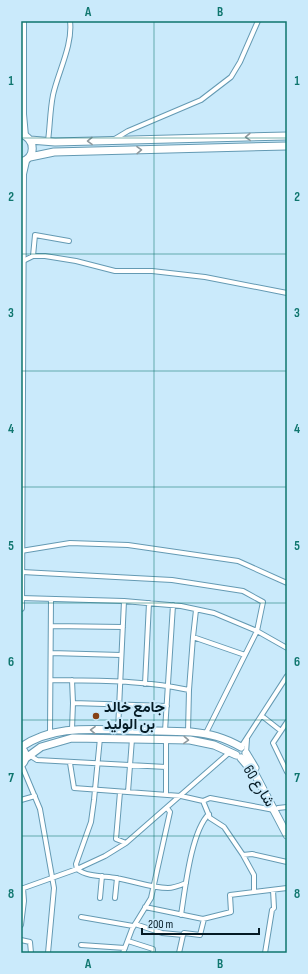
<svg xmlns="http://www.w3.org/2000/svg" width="308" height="974" viewBox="0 0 308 974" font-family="'Sofia Sans Condensed',Vazirmatn,sans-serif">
  <rect width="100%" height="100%" fill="#caeafb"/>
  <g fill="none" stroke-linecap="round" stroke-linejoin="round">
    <defs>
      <path id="street" d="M113,140l15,-9 73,-31 30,-23 9,-15 18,-41
        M48,141c2,-15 2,-31 5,-46 5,-23 20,-50 17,-74
        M33,256l2,-21 34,6
        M23,261l10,-5h12l31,5 39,10h37l53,6 82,16
        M21,551l49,-8 58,2 110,16 49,22
        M22,572l150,8 71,11 20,11 -6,29 -51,102
        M21,598l103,3 57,5 33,7 43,18 30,17
        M51,626l72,1
        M193,637l3,-27
        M51,653l70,2
        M51,680c46,1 93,0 138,10
        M145,684l4,-81
        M73,703l94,3
        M262,716l19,15
        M287,722l-14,21 14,29
        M72,729l1,-26 -1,-23
        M118,730l6,-129
        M165,731l8,-126
        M188,732l1,-42 4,-53 52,18
        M50,733l1,-134
        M100,738l-6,62 -3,22 -15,42 1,5c10,8 27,7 39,9 18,3 35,10 52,10 6,0 13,-3 18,-5
        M166,740v55
        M241,747l46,-71
        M246,753l1,-14
        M29,755l8,5 129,7
        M24,763l-2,3 18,43 14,79 -6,65
        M70,763l4,25 107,8 22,5 7,17 14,9 19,28 11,20v17
        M120,792l-4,47 10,4
        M128,792l4,-53
        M21,800l14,-4
        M203,801l7,-3 64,12
        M278,808l9,-1
        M243,855l9,-1 35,8
        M21,889l56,-20 28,-13 21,-13 104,-91
        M100,898l2,-22
        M115,898l2,-20
        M145,907l58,12 28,-7 -1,-17 57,-7
        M181,915c4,-25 10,-84 28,-101
        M81,917l52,9
        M135,924l27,9 21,2 -4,18
        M21,925l3,-24 -1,-13
        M183,935l1,-2 16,2 4,-16
        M21,940l9,2 1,11
        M128,941l25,8v4
        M81,945l44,3
        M123,953l9,-24 19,-31 19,-86 -3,-4
        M265,953l7,-43 2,-2 -1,-18"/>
      <path id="secondary" d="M23,21v93l2,22
        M21,608l2,-434 3,-13"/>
      <path id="primary" d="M21,134c15,5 15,24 0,28
        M30,140l25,2 232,-6
        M30,157l24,-5 233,-6
        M21,747c30,-21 67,-18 102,-17 22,1 45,1 68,2 20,2 32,5 50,15
        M21,748c6,5 6,12 0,17
        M246,753l9,15
        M26,758l15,-11 31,-9 118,2 24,5 22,10
        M241,758l15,18 31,59"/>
    </defs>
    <use href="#street" stroke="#649ab3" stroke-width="6"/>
    <use href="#secondary" stroke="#649ab3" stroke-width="8"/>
    <use href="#primary" stroke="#649ab3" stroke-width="9"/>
    <use href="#street" stroke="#fff" stroke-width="4"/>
    <use href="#secondary" stroke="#fff" stroke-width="6"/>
    <use href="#primary" stroke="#fff" stroke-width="7"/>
  </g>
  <defs><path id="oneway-chevron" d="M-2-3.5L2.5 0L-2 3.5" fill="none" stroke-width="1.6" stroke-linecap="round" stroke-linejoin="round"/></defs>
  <g stroke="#8e989c">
    <use href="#oneway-chevron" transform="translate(248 137) rotate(178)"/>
    <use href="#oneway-chevron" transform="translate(90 141) rotate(179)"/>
    <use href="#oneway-chevron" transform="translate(139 150) rotate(-1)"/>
    <use href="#oneway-chevron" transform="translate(93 730) rotate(-179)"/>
    <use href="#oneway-chevron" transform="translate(186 740) rotate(3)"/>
  </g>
  <path fill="none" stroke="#0f766e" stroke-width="1" stroke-opacity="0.55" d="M154,21v932M21,138h266M21,254h266M21,371h266M21,487h266M21,603h266M21,720h266M21,836h266"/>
  <circle fill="#854115" stroke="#caeafb" stroke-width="1.5" cx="96" cy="716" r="4"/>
  <g text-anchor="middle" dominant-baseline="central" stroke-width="4" stroke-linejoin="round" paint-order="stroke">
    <g font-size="15" font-weight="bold" fill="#041a24" stroke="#caeafb" text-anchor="start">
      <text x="104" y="707">جامع خالد<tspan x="104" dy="17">بن الوليد</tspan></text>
    </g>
    <g font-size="15" fill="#041a24" stroke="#caeafb">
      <text transform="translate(259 786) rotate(58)">شارع 60</text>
    </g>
  </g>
  <rect width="308" height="974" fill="none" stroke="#caeafb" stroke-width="44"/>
  <path d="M142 928v6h117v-6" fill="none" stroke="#041a24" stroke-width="2"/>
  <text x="148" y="928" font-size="12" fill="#041a24" stroke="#caeafb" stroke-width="3" paint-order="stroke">200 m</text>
  <rect x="22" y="22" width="264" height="930" fill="none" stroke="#0f766e" stroke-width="1.5"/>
  <g font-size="13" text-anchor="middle" font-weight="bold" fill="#0f766e">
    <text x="88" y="16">A</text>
    <text x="220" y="16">B</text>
    <text x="11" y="85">1</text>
    <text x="297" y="85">1</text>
    <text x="11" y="201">2</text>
    <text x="297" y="201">2</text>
    <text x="11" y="317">3</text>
    <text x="297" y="317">3</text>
    <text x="11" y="433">4</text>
    <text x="297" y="433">4</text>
    <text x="11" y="550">5</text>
    <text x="297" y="550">5</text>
    <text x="11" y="666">6</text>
    <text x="297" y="666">6</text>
    <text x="11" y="782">7</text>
    <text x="297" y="782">7</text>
    <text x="11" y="898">8</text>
    <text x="297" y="898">8</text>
    <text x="88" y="968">A</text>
    <text x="220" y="968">B</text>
  </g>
</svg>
